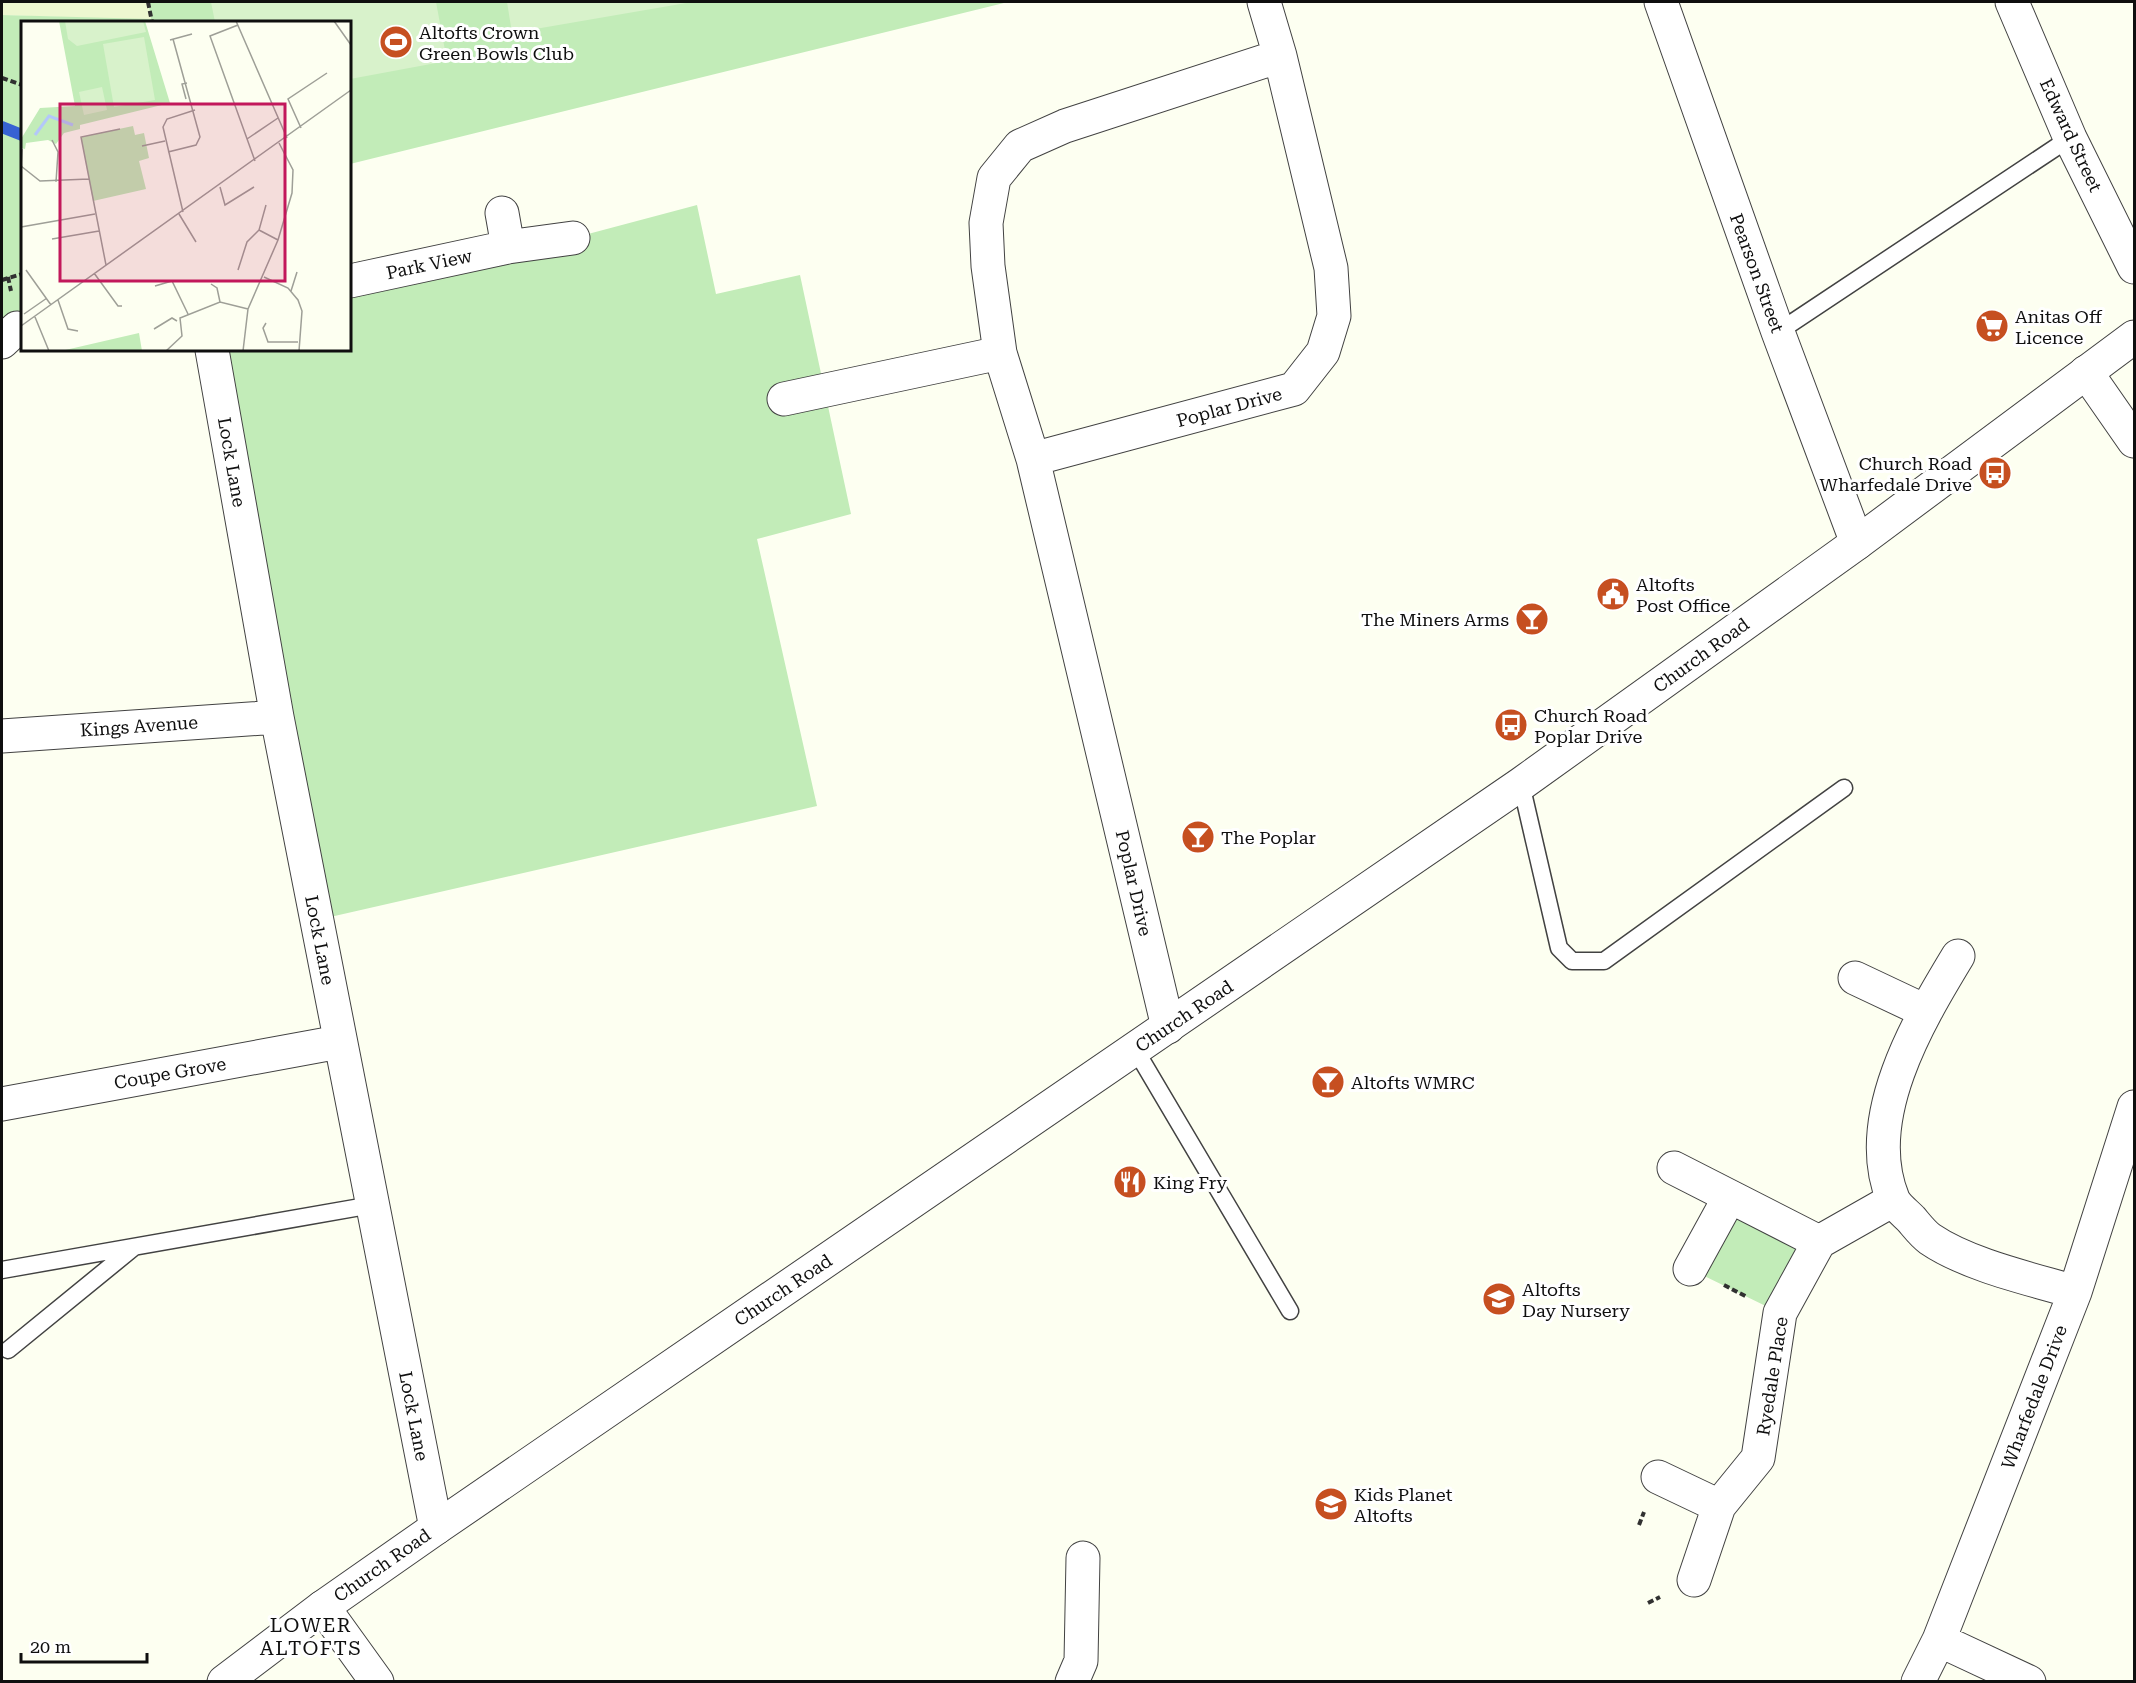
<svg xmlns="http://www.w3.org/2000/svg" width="2136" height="1683" viewBox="0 0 2136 1683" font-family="'Roboto Serif',serif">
  <rect width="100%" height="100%" fill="#fdfff1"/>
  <path fill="#edf7d0" d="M2,2h146l3,18 -149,-5z"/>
  <path fill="#c2ecb8" d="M148,2h860l-658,162v-142h-328v296l-20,24v-327l149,4z
    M697,205l19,89 84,-19 51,239 -94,25 60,267 -500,114 -105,-570h138v-69l223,-43z
    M1729,1198l90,44 -39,71 -90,-44z"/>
  <path fill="#d8f2cb" d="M211,2h225l11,59 -97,18v-57h-135z
    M507,2h185l-180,31z"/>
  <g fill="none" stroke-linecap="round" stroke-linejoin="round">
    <path stroke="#3762d3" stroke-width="12" d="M2,127l20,8"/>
    <defs>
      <path id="service" d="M1778,332l292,-194
        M1521,784l38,164 13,13h32l240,-173
        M1135,1049l155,262
        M2,1270l370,-65
        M8,1350l125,-102"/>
      <path id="minor" d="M1661,2l117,330 79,211
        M2012,2l58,136 64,129
        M502,213l6,34
        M350,281l158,-34 65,-9
        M2,342l15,-14
        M212,350l65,367 159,811
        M2086,372l48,69
        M784,399l216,-46
        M1033,459l261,-70 29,-37 11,-36 -3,-48 -51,-212 -16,-54
        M2,736l275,-19
        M1958,956c-40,66 -98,163 -65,243 3,7 12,14 18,20 6,7 12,15 19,20 38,26 101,40 145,53
        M1855,978l70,33
        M1168,1027l-135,-568 -33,-106 -12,-87 -2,-43 8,-45 26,-32 45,-20 215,-70
        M2,1104l337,-62
        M1674,1168l145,74
        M1690,1269l39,-71
        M1658,1477l61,29
        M1694,1580l25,-74 39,-48 22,-145 39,-71 74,-42
        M323,1607l54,75
        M1939,1640l90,42
        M1072,1682l9,-21 2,-103
        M1918,1682l21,-42 136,-348 59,-185"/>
      <path id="tertiary" d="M224,1682l99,-75 113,-79 1085,-744 336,-241 277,-206"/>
    </defs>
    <use href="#service" stroke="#424242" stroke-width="19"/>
    <use href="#minor" stroke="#424242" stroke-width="35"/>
    <use href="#tertiary" stroke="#424242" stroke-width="35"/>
    <path stroke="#313131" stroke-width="4" stroke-dasharray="6 3" stroke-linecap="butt" d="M148,2l4,20
      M2,78l20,7
      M8,277l3,14
      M2,280l20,-6
      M1724,1285l23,12
      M1639,1525l5,-13
      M1648,1603l12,-6"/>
    <use href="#service" stroke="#fff" stroke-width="16"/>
    <use href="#minor" stroke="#fff" stroke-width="33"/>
    <use href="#tertiary" stroke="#fff" stroke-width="33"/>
  </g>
  <defs>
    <symbol id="stadium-disc" viewBox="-11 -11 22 22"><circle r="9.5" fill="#c64f20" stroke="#fff"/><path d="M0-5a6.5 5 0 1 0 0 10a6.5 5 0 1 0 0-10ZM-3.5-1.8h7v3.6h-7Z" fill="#fff"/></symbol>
    <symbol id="supermarket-disc" viewBox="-11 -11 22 22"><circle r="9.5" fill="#c64f20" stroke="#fff"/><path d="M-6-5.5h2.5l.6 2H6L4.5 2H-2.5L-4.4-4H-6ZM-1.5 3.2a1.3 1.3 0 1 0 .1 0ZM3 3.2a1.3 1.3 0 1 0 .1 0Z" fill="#fff"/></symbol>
    <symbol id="bus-disc" viewBox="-11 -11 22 22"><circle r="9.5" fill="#c64f20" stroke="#fff"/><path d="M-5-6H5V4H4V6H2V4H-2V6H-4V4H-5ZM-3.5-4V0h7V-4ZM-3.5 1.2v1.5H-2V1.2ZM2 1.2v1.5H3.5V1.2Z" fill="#fff"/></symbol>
    <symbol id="civic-disc" viewBox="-11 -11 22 22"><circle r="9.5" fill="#c64f20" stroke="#fff"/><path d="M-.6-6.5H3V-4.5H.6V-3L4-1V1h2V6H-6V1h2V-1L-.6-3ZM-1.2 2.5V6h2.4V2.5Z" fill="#fff"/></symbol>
    <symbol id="bar-disc" viewBox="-11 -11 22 22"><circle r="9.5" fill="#c64f20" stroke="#fff"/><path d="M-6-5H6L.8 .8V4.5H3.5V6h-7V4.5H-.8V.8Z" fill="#fff"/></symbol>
    <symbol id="restaurant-disc" viewBox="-11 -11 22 22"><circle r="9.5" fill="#c64f20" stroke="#fff"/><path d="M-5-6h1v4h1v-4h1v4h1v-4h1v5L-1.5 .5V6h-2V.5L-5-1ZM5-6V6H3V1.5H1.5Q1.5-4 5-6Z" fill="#fff"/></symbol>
    <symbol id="school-disc" viewBox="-11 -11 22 22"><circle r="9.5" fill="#c64f20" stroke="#fff"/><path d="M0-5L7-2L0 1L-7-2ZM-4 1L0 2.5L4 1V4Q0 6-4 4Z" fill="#fff"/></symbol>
  </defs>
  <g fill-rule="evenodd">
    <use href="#stadium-disc" x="377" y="23" width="38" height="38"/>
    <use href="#supermarket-disc" x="1973" y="307" width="38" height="38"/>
    <use href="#bus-disc" x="1976" y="454" width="38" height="38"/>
    <use href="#civic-disc" x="1594" y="575" width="38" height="38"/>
    <use href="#bar-disc" x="1513" y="600" width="38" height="38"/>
    <use href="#bus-disc" x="1492" y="706" width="38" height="38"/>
    <use href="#bar-disc" x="1179" y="818" width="38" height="38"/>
    <use href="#bar-disc" x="1309" y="1063" width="38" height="38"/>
    <use href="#restaurant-disc" x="1111" y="1163" width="38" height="38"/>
    <use href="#school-disc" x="1480" y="1280" width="38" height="38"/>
    <use href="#school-disc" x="1312" y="1485" width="38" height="38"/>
  </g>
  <g text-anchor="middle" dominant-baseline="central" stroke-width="6" stroke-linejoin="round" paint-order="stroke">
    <g font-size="18" fill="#0f0f0f" stroke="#fff" text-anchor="start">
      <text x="419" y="32">Altofts Crown<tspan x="419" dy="21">Green Bowls Club</tspan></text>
      <text x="2015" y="316">Anitas Off<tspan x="2015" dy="21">Licence</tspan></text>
      <text x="1972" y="463" text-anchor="end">Church Road<tspan x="1972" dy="21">Wharfedale Drive</tspan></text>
      <text x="1636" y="584">Altofts<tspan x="1636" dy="21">Post Office</tspan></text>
      <text x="1509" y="619" text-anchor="end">The Miners Arms</text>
      <text x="1534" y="715">Church Road<tspan x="1534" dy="21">Poplar Drive</tspan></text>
      <text x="1221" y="837">The Poplar</text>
      <text x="1351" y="1082">Altofts WMRC</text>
      <text x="1153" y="1182">King Fry</text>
      <text x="1522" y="1289">Altofts<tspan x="1522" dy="21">Day Nursery</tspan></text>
      <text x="1354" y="1494">Kids Planet<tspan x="1354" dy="21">Altofts</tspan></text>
    </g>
    <g font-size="18" fill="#0f0f0f" stroke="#fff">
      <text transform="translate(2071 135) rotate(65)">Edward Street</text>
      <text transform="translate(429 264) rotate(-12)">Park View</text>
      <text transform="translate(1757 273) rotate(70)">Pearson Street</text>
      <text transform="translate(1229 407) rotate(-15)">Poplar Drive</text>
      <text transform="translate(232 462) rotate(80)">Lock Lane</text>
      <text transform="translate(1701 655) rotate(-36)">Church Road</text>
      <text transform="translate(139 726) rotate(-4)">Kings Avenue</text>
      <text transform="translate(1134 883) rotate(77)">Poplar Drive</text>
      <text transform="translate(320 940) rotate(79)">Lock Lane</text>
      <text transform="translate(1184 1016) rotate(-34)">Church Road</text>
      <text transform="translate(170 1073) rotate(-10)">Coupe Grove</text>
      <text transform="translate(783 1290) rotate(-34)">Church Road</text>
      <text transform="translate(1772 1376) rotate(-81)">Ryedale Place</text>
      <text transform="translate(2034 1397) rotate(-69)">Wharfedale Drive</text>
      <text transform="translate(414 1416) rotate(79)">Lock Lane</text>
      <text transform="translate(382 1565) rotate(-35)">Church Road</text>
    </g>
    <g font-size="20" letter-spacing="1.5" fill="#0f0f0f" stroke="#fff">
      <text x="311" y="1625">LOWER<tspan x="311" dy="23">ALTOFTS</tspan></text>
    </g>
  </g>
  <g transform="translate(21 21)">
    <rect width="330" height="330" fill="#fdfff1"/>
    <path d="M38,0h86l25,82 -90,22v4l-16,4 -8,11 -8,-4 -22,3 -1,6 -4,-1v-9l19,-31 35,-2zM112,105l2,9 9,-2 5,25 -10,3 7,28 -53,12 -12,-64zM118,312l3,18h-81z" fill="#c2ecb8"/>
    <path d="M44,0h78l3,11 -69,14 -9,-7zM123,16l11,63 -41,7 -11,-63zM81,66l5,23 -23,5 -5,-23z" fill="#d8f2cb"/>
    <path fill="none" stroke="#b3c8f9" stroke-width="3" d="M14,114l14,-19 24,9"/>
    <path fill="none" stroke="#9e9f97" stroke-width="1.5" d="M215,0l51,117M313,0l17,24M217,4l-28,11 45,125M149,19l22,-6M165,78l-4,-15 5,-1M280,107l-13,-29 39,-26M226,118l31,-21M31,119l6,12 -2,30M121,125l23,-5M147,131l28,-7 4,-8 -27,-98M0,145l19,15 49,-2M0,146l1,-18M199,166l5,18 29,-18M245,184l-7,25 19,10M162,191l-20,-85 4,-8 28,-9M158,193l17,28M0,206l74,-13M31,218l47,-8M85,244l-25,-128 39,-8M5,249l25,35M217,249l9,-28 12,-12M73,252l24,33h4M243,256l24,11 10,12 4,11 -3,40M190,263l6,4 3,14M134,265l17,-5 16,33M270,270l6,-19M37,279l10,29 10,2M3,293l23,-16M14,296l14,34M245,302l-3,5 5,14h30M0,305l330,-236M133,308l18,-11 5,3M145,330l16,-15 -2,-18 40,-16 28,7M222,330l5,-42 30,-69 14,-47 1,-23 -14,-27"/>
    <path fill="#c2185b" fill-opacity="0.15" stroke="#c2185b" stroke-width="3" d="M39,83h225v177h-225z"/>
    <rect width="330" height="330" fill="none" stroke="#0f0f0f" stroke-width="3"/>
  </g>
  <rect width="2136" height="1683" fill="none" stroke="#0f0f0f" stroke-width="6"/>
  <path d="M21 1653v9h126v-9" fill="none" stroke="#0f0f0f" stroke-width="3"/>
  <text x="30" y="1653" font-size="18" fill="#0f0f0f" stroke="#ffffff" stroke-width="4.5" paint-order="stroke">20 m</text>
</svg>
